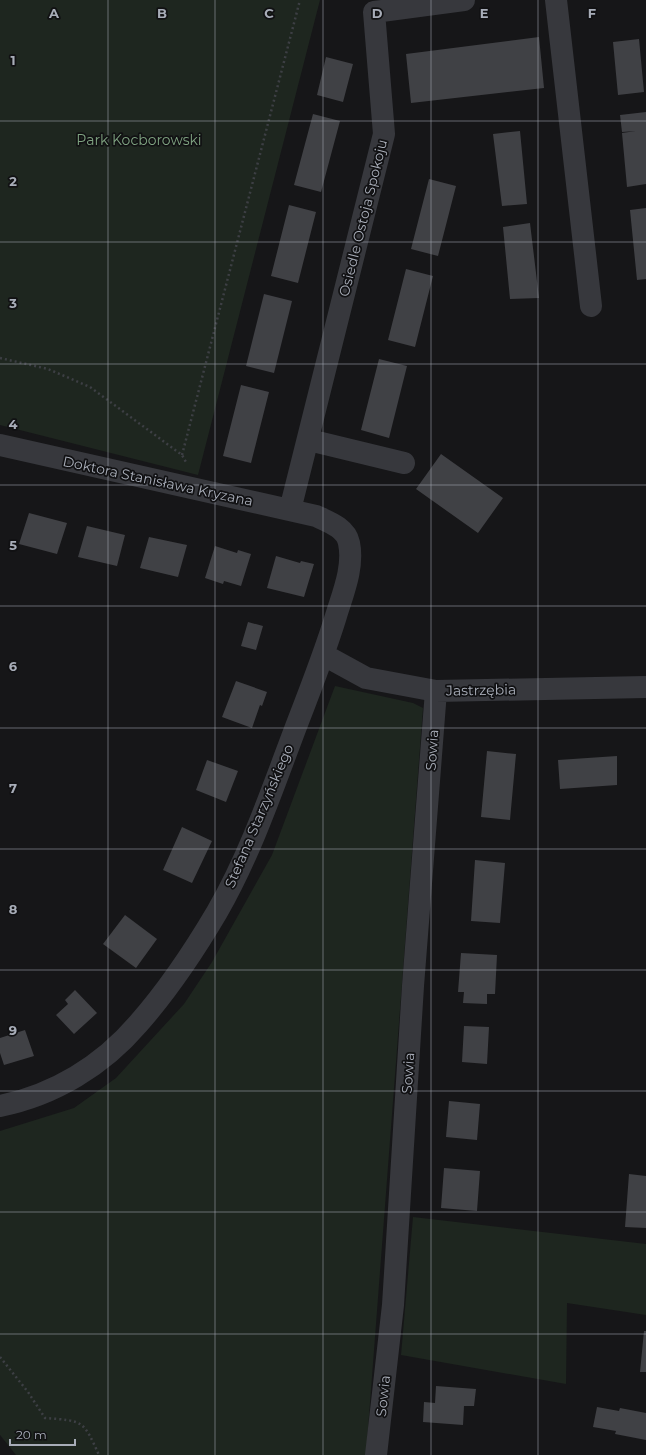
<svg xmlns="http://www.w3.org/2000/svg" width="646" height="1455" viewBox="0 0 646 1455" font-family="Montserrat,sans-serif">
  <rect width="100%" height="100%" fill="#161618"/>
  <path fill="#1e261f" d="M0,0h320l-122,475 -198,-50z
    M335,686l78,17 10,5 -57,747h-350l-16,-20v-304l74,-23 42,-30 68,-74 28,-42 60,-107z
    M413,1217l233,27v71l-79,-12 -1,81 -165,-29z"/>
  <path fill="#404145" d="M539,37l5,51 -133,15 -5,-49z
    M639,39l5,53 -26,3 -5,-53z
    M326,57l27,7 -10,38 -26,-7z
    M646,112v72l-19,3 -5,-54 14,-2 -14,1 -2,-17z
    M313,114l27,7 -19,71 -27,-7z
    M520,131l7,73 -25,2 -9,-72z
    M429,179l27,7 -18,70 -27,-7z
    M289,205l27,7 -18,71 -27,-7z
    M646,208v71l-9,1 -7,-70z
    M530,223l9,75 -29,1 -7,-72z
    M406,269l27,7 -18,71 -27,-7z
    M264,294l28,7 -18,72 -28,-7z
    M379,359l28,7 -18,72 -28,-8z
    M241,385l28,7 -18,71 -28,-7z
    M441,454l62,44 -25,35 -62,-44z
    M29,513l38,10 -10,31 -38,-10z
    M87,526l38,9 -8,31 -39,-9z
    M149,537l38,8 -9,32 -38,-9z
    M215,546l22,7 1,-3 13,4 -10,32 -17,-5 -1,3 -18,-6z
    M276,556l24,7 1,-2 13,3 -10,33 -37,-9z
    M248,622l15,4 -7,24 -15,-4z
    M236,681l31,11 -5,14 -2,-1 -8,23 -30,-11z
    M487,751l29,3 -6,66 -29,-3z
    M617,756v29l-57,4 -2,-29z
    M207,760l31,11 -12,31 -30,-12z
    M182,827l30,14 -20,42 -29,-13z
    M475,860l30,3 -5,60 -29,-2z
    M125,915l32,24 -21,29 -33,-24z
    M461,953l36,2 -2,39h-8v10l-24,-1 1,-11h-6z
    M75,990l22,23 -23,21 -18,-19 12,-11 -3,-4z
    M464,1026l25,1 -2,37 -25,-2z
    M25,1030l9,26 -30,9 -4,-12v-15z
    M449,1101l31,3 -3,36 -31,-3z
    M444,1168l36,3 -3,40 -36,-3z
    M629,1174l17,2v52l-21,-1z
    M644,1331h2v41h-6z
    M436,1386l40,3 -2,17h-10l-1,19 -40,-3 1,-20 11,1z
    M597,1407l22,4 1,-3 26,5v27l-31,-6 1,-3 -23,-4z"/>
  <g fill="none" stroke-linecap="round" stroke-linejoin="round">
    <path stroke="#3d3f44" stroke-width="2.5" stroke-dasharray="2 3" stroke-linecap="butt" d="M0,358l48,11 42,18 92,68 5,9
      M182,455l118,-455
      M0,1357l28,35 17,26c39,3 38,2 54,37"/>
    <path stroke="#37383d" stroke-width="22" d="M556,0l35,306
      M309,440l95,23
      M0,445l316,71c13,6 30,12 33,27 5,24 -6,50 -13,73 -11,36 -25,72 -39,108 -24,63 -46,129 -80,188 -23,39 -49,78 -79,112 -36,42 -84,71 -138,82
      M290,510l94,-376 -10,-122 90,-12
      M324,655l42,23 70,13 210,-4
      M376,1455l17,-150 20,-319 23,-295"/>
  </g>
  <path fill="none" stroke="#a8adb8" stroke-width="1" stroke-opacity="0.55" d="M108,0v1455M215,0v1455M323,0v1455M431,0v1455M538,0v1455M0,121h646M0,242h646M0,364h646M0,485h646M0,606h646M0,728h646M0,849h646M0,970h646M0,1091h646M0,1212h646M0,1334h646"/>
  <g text-anchor="middle" dominant-baseline="central" stroke-width="3.5" stroke-linejoin="round" paint-order="stroke">
    <g font-size="14" fill="#7fa381" stroke="#111113">
      <text x="139" y="140">Park Kocborowski</text>
    </g>
    <g font-size="14" fill="#a8adb8" stroke="#111113">
      <text transform="translate(363 218) rotate(-76)">Osiedle Ostoja Spokoju</text>
      <text transform="translate(158 481) rotate(12)">Doktora Stanisława Kryzana</text>
      <text transform="translate(481 690) rotate(-1)">Jastrzębia</text>
      <text transform="translate(432 750) rotate(-86)">Sowia</text>
      <text transform="translate(259 816) rotate(-67)">Stefana Starzyńskiego</text>
      <text transform="translate(408 1073) rotate(-86)">Sowia</text>
      <text transform="translate(383 1396) rotate(-84)">Sowia</text>
    </g>
  </g>
  <g font-size="13" text-anchor="middle" font-weight="bold" fill="#a8adb8" stroke="#111113" stroke-width="3.5" stroke-linejoin="round" paint-order="stroke">
    <text x="54" y="18">A</text>
    <text x="162" y="18">B</text>
    <text x="269" y="18">C</text>
    <text x="377" y="18">D</text>
    <text x="484" y="18">E</text>
    <text x="592" y="18">F</text>
    <text x="13" y="65">1</text>
    <text x="13" y="186">2</text>
    <text x="13" y="308">3</text>
    <text x="13" y="429">4</text>
    <text x="13" y="550">5</text>
    <text x="13" y="671">6</text>
    <text x="13" y="793">7</text>
    <text x="13" y="914">8</text>
    <text x="13" y="1035">9</text>
  </g>
  <path d="M10 1439v6h65v-6" fill="none" stroke="#a8adb8" stroke-width="2"/>
  <text x="16" y="1439" font-size="12" fill="#a8adb8" stroke="#111113" stroke-width="3" paint-order="stroke">20 m</text>
</svg>
